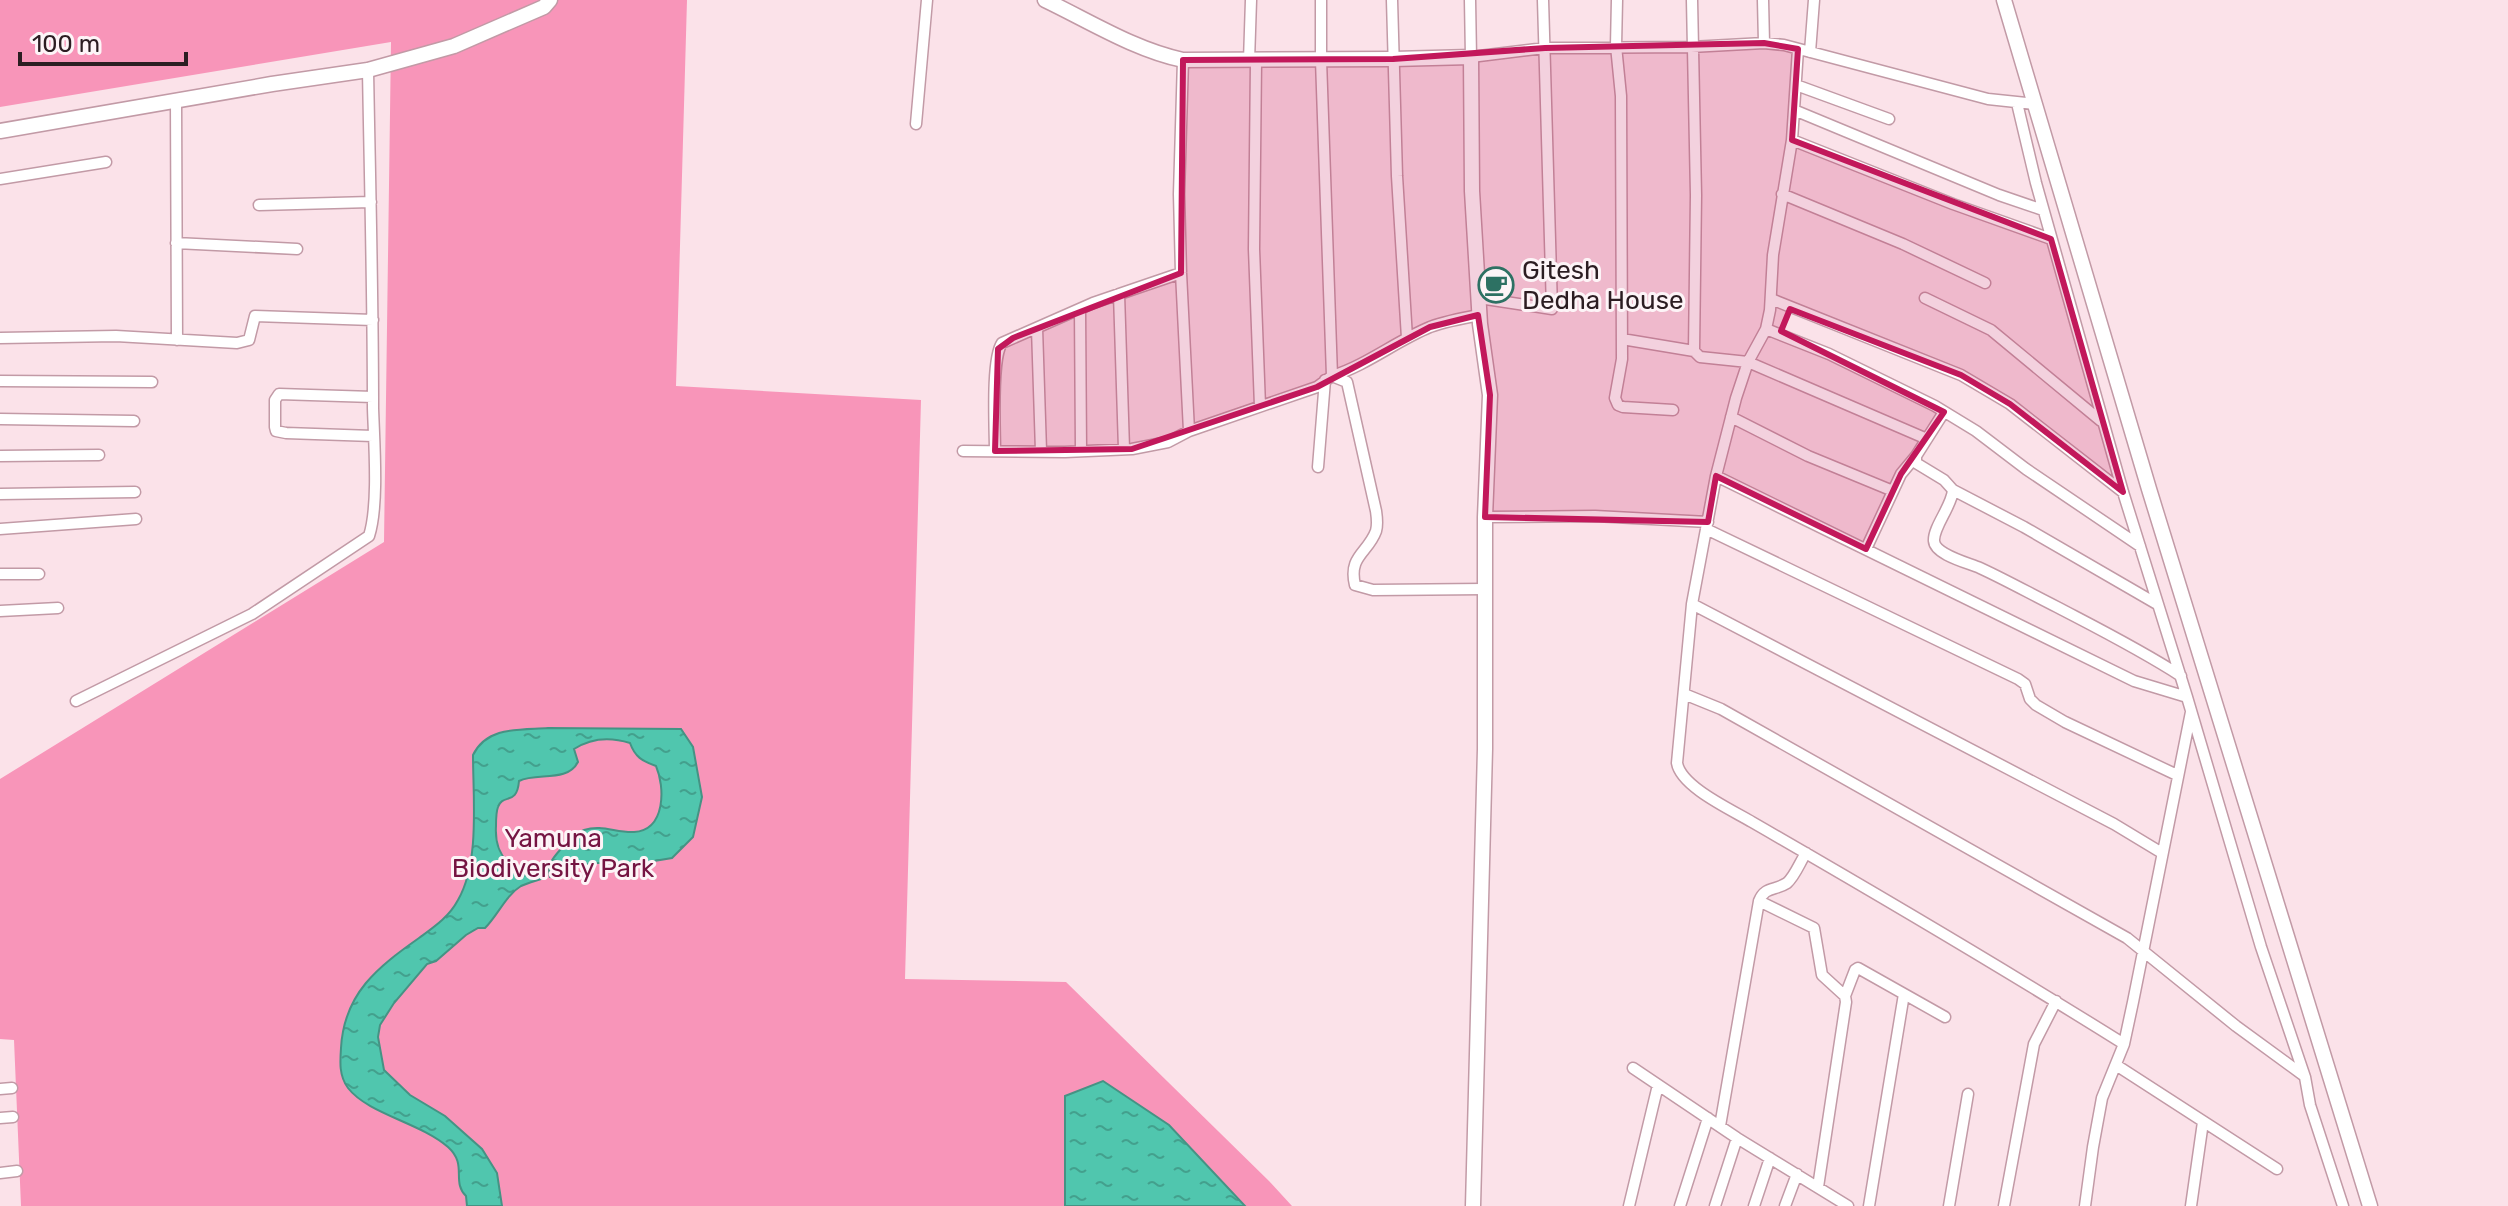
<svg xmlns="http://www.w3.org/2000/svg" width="2508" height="1206" viewBox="0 0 2508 1206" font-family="Rubik,sans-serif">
  <defs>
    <pattern id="water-ripples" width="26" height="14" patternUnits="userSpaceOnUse" patternTransform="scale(2)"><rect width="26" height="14" fill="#50c6ae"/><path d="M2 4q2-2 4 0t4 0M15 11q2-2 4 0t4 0" fill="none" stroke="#43a08d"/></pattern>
  </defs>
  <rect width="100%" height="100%" fill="#fbe2e9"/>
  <path fill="#f895b9" d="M0,0h687l-11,386 245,14 -16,579 161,3 203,199 23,25h-1271l-7,-166 -14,-1v-260l384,-237 7,-500 -391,65z"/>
  <path fill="url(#water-ripples)" stroke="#459384" stroke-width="2" d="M548,728l133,1 12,18 9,50 -9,40 -21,21 -30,5h-45l-26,4 -14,10h-7c-3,-12 2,-18 10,-27 7,-7 15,-17 24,-20 18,-6 32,3 50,2 32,-2 31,-45 22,-66 -14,-5 -21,-9 -26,-23 -19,-6 -39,-5 -56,6l4,13c-11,21 -41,10 -59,19 -2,25 -16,12 -21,26 -2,5 -2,14 -2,19 -2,32 16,45 45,48v5c-6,2 -14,4 -20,7 -15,9 -23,29 -36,42h-7l-12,7 -30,26 -9,3 -33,39 -14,22 -2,12 6,33 26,25 35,21 37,33 15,24 5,33h-35l-1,-10c-15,-15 2,-31 -18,-49 -27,-24 -80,-33 -100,-59 -9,-12 -8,-26 -7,-40 3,-55 37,-81 78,-110 15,-11 30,-21 39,-38 22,-38 15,-102 15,-145 14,-29 47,-25 75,-27z
    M1103,1081l66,44 76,81h-180v-110z"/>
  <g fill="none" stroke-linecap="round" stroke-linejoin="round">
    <defs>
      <path id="street" d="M1392,0l5,176 10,162
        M1470,0l1,57 74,-9 146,-1 73,-4 20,2 204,54 47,5
        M1617,0l-1,46 5,50 1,263 -7,39 3,7 5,2 50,3
        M1692,0l4,195 -2,156 6,6 48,5 179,77
        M1763,0l1,43
        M1798,49l-6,91 -19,115 -3,55 -4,19 -18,33 -12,36 -20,78 -24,128 -15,159c4,24 55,47 75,59 125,72 249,145 372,222
        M1810,52l4,-52
        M1183,60l-4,134 2,79 8,158
        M1249,61l2,-61
        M1256,61l-2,188 6,157
        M1796,85l93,34
        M176,100l1,240
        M2017,103l19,80 87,309 64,205 74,250 44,130 5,28 33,101
        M1794,110l205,85 44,15
        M916,124l11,-124
        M1792,140l161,64 98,35
        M0,179l106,-17
        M1782,194l121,50 82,39
        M259,205l112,-3
        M176,243l121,6
        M1119,294l5,155
        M1479,298l73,11 -9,-309
        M1925,298l66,32 110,91
        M1771,299l190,76 49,29 113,88
        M1080,309l1,142
        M1037,328l4,123
        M1766,329l63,25 106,52 41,25 50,38 114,77
        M0,338l116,-2 121,7 12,-3 6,-24 118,4
        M1622,339l72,12
        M1332,376l15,6 29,129c1,7 2,13 0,20 -8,22 -28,25 -21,54l18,5 112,-1
        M1332,376c35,-11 64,-35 98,-49 16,-6 33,-9 50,-12
        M0,381l152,1
        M373,397l-94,-3 -4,6v27l1,4 10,2 87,3
        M1944,412l-28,44v7l28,17 9,10c-1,16 -20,37 -19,51 1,14 35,22 46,27 26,12 51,26 77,39 42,22 84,43 124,69
        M1731,417l77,39 85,35
        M0,419l134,2
        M963,451l102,1 67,-3 36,-7 21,-11 128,-44 15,-11 -11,-316v-60
        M995,451c0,-22 -4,-92 7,-108l91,-40 88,-30
        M0,456l99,-1
        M1318,467l7,-87
        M1716,476l418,205 53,16
        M1953,490l71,37 133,77
        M0,494l135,-2
        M1485,517l110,-1 113,6
        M0,529l136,-10
        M1706,529l312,150 7,5 5,15 6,6 29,17 112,53
        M1866,549l35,-75 15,-18
        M0,574h39
        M1692,604l422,220 48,29
        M0,611l58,-3
        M1684,694l37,15 406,229 109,88 67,49
        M76,701l176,-87 117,-78c10,-31 5,-94 4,-128 0,-113 -3,-225 -5,-338
        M1759,901l55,27 8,47 23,21 1,6 -28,185
        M1845,996l10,-26 3,-2 87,49
        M2116,1065l161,104
        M1633,1068l104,70 111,68
        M0,1089l12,-1
        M0,1118l13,-1
        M1720,1126l39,-225c6,-15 16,-10 28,-18 8,-7 13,-21 19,-30
        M0,1173l17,-2
        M1629,1206l29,-121
        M1680,1206l28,-88
        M1715,1206l22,-68
        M1754,1206l16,-48
        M1785,1206l12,-32
        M1869,1206l35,-212
        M1949,1206l19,-112
        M2004,1206l30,-162 22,-43
        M2085,1206l8,-59 9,-49 22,-54 9,-42 58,-290
        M2191,1206l12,-84"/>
      <path id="secondary" d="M1045,0c44,21 90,50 138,60l210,-1 78,-2 1,134 8,133 10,71 -5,122v232l-12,457
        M2004,0l145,489 221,717
        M0,131l272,-47 96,-14 86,-24 90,-39 6,-7"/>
    </defs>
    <use href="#street" stroke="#c29aa6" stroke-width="13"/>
    <use href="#secondary" stroke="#c29aa6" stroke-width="17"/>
    <use href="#street" stroke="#fff" stroke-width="10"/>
    <use href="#secondary" stroke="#fff" stroke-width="14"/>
  </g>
  <path fill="#c2185b" fill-opacity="0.2" stroke="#c2185b" stroke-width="6" stroke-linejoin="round" d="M1764,43l34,6 -6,91 259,99 72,253 -113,-88 -49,-29 -171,-66 -9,22 163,81 -43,62 -35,75 -150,-73 -8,46 -223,-5 5,-122 -12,-80 -48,12 -113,60 -185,62 -137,2 3,-102 15,-11 168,-65 2,-213 210,-1 152,-11z"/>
  <defs>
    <symbol id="cafe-ring" viewBox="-11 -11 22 22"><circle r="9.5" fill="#fdf4f7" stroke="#2d7163" stroke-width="1.5"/><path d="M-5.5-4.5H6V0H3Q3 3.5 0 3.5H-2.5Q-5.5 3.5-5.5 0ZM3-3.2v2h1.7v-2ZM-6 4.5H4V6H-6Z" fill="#2d7163"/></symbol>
  </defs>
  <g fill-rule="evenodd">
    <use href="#cafe-ring" x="1476" y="265" width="40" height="40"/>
  </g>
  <g text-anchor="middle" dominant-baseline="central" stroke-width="6" stroke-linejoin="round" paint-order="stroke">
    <g font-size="26" fill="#2c1d22" stroke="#fdf4f7" text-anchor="start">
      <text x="1522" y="270">Gitesh<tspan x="1522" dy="30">Dedha House</tspan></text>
    </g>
    <g font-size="26" fill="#751442" stroke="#fdf4f7">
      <text x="553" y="838">Yamuna<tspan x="553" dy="30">Biodiversity Park</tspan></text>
    </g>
  </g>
  <path d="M20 52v12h166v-12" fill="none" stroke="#2c1d22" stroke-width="4"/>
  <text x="32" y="52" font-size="24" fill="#2c1d22" stroke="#fdf4f7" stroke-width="6" paint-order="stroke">100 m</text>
</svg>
